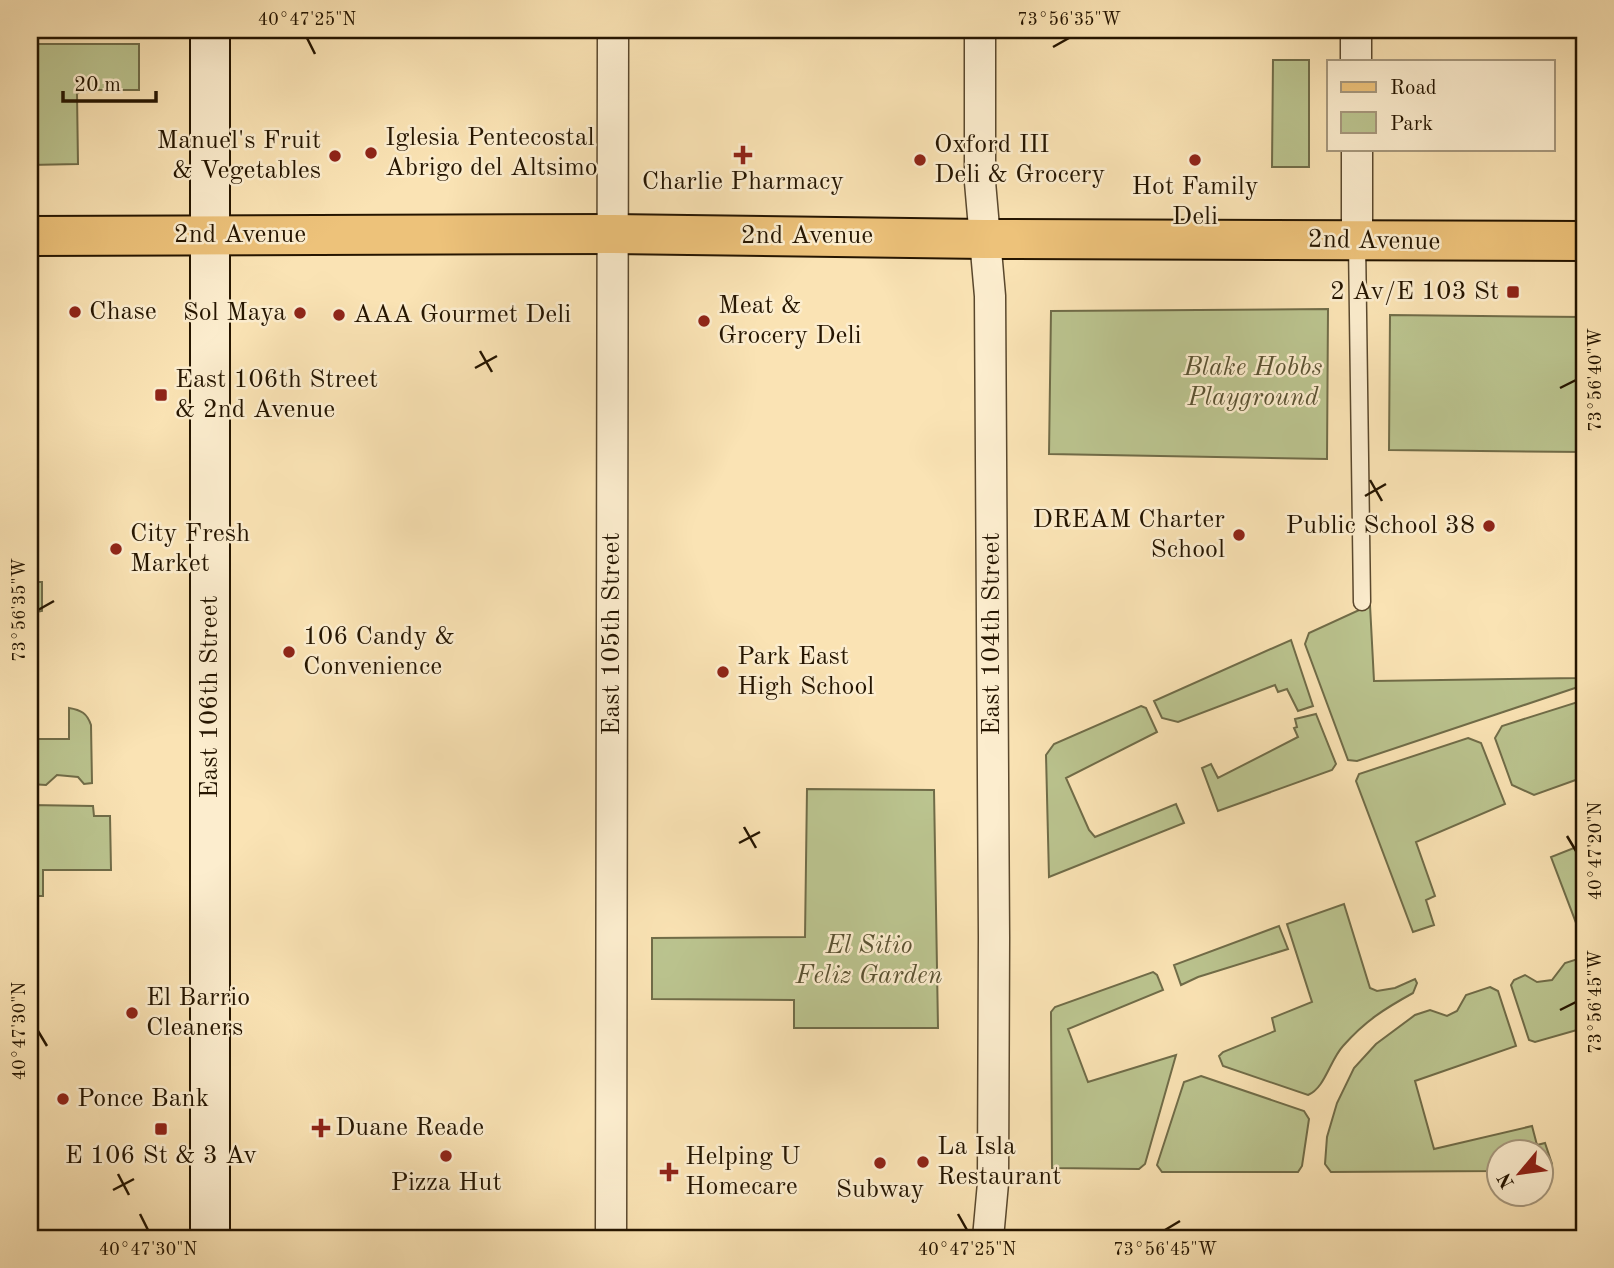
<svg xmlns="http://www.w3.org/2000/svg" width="1614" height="1268" viewBox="0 0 1614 1268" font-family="'Old Standard TT',serif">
  <rect width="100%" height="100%" fill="#fae3b4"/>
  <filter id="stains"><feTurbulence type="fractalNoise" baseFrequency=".00286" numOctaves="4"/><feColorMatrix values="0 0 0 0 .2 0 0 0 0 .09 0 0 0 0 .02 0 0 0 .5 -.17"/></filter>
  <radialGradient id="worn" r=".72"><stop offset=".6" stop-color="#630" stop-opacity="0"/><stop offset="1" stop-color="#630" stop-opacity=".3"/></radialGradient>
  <path fill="#bbc48f" stroke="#706c48" stroke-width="2" d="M30,44h109v46h-57l-5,4 1,70 -48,1z
    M1273,60h36v107h-37z
    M1328,309l-1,150 -278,-5 2,-143z
    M1390,315l194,2v135l-195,-2z
    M30,582h12v29l-6,1v39h-6z
    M1370,605l4,76 204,-3 6,-2v9l-227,76 -9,-1 -43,-116 4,-11z
    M1291,640l22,66 -15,5 -11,-22 -9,3 -3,-7 -97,37 -16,-4 -8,-17z
    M1584,700v77l-50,18 -22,-10 -17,-47 7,-12z
    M1141,706l5,2 11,24 -91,46 23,52 6,7 81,-33 8,19 -135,54 -3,-122 8,-11z
    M69,708c12,2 18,5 22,17l1,58 -8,1 -6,-7 -21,-2 -11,10 -16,-1v-45h39z
    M1316,714l20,50 -4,6 -114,41 -16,-43 9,-4 7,14 80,-41 -4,-9 3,-1 -2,-8z
    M1468,738l13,5 24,61 -89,38 19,54 -9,4 8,25 -21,7 -57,-151 3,-7z
    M807,789l127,1 4,238h-144v-28l-142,-1v-61l153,-1z
    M30,805l63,1 1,10h16l1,54h-68v26h-13z
    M1584,844v88l-6,-4 -27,-71z
    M1344,904l26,84 7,3 18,-3 20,-9 2,4 -4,10c-29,16 -48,28 -70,53 -13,14 -18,42 -35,49l-85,-29 -4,-10 4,-4 52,-21 -3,-13 40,-16 -25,-78z
    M1279,926l9,23 -90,28 -17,8 -7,-20z
    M1584,957v71l-49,14 -6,-2 -18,-55 3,-5 11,-5 12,7 15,-2 13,-17z
    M1153,972l4,3 6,15 -95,39 20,53 88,-27 -31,109 -6,5 -87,-1 -1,-156 4,-5z
    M1490,987l8,4 18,55 -101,35 19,68 98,-23 5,19 8,-2 7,21 -8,7h-3l-1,-19h-42v19l-167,1 -6,-8 2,-27 10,-34 17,-35 22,-24 39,-29 15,-5 17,6 10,-5 9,-16z
    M1201,1076l103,35 5,8 -7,47 -4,6h-136l-5,-7 27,-83z"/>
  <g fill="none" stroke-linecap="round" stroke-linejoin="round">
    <defs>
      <path id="service" d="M1357,242l5,360"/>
      <path id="minor" d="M980,30v152l10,114 4,641 -1,246 -5,55
        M1356,30v31
        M1357,149v93
        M611,1238l2,-1208"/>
      <path id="secondary" d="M210,1238v-1208"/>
      <path id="primary" d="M30,236l583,-2 371,5 600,2"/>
    </defs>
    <use href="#service" stroke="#5a482d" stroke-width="19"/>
    <use href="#minor" stroke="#5a482d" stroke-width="33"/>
    <use href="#secondary" stroke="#251500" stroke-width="42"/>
    <use href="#primary" stroke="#251500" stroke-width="42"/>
    <use href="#service" stroke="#fcedce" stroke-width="16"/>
    <use href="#minor" stroke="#fcedce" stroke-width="30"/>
    <use href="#secondary" stroke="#fcedce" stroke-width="38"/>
    <use href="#primary" stroke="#edc27a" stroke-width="38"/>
  </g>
  <path fill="none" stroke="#251500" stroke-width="2.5" d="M307,38l8,16M1053,47l16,-9M480,351l12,21M475,368l22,-12M1560,388l16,-8M1370,480l12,21M1365,496l21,-12M38,610l16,-9M744,827l12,21M1567,836l9,15M739,843l21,-11M1560,1010l16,-8M38,1031l9,15M118,1174l11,21M113,1190l21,-11M140,1214l8,16M958,1214l9,16M1165,1230l15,-9"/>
  <g fill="#8f2418" stroke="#fcedce" stroke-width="2.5">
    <circle cx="371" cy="153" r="7"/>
    <path d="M739.5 144.5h7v7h7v7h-7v7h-7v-7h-7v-7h7z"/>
    <circle cx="335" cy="156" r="7"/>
    <circle cx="920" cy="160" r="7"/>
    <circle cx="1195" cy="160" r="7"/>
    <rect x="1506" y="285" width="14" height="14" rx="3.5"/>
    <circle cx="75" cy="312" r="7"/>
    <circle cx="300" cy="313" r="7"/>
    <circle cx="339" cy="315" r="7"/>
    <circle cx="704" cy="321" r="7"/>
    <rect x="154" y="388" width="14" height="14" rx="3.5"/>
    <circle cx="1489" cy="526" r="7"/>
    <circle cx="1239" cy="535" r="7"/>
    <circle cx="116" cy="549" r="7"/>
    <circle cx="289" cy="652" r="7"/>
    <circle cx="723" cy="672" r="7"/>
    <circle cx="132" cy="1013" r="7"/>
    <circle cx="63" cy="1099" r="7"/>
    <path d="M317.5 1117.5h7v7h7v7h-7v7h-7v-7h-7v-7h7z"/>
    <rect x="154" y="1122" width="14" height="14" rx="3.5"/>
    <circle cx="446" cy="1156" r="7"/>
    <circle cx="923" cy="1162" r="7"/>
    <circle cx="880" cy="1163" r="7"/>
    <path d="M665.5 1161.5h7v7h7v7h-7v7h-7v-7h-7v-7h7z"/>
  </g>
  <g text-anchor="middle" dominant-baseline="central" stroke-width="5" stroke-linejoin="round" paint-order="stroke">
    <g font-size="26" fill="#251500" stroke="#fcedce" text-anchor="start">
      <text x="385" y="138">Iglesia Pentecostal<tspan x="385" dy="30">Abrigo del Altsimo</tspan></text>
      <text x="321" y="141" text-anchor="end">Manuel's Fruit<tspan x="321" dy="30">&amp; Vegetables</tspan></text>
      <text x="934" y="145">Oxford III<tspan x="934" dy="30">Deli &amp; Grocery</tspan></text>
      <text x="743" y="182" text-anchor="middle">Charlie Pharmacy</text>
      <text x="1195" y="187" text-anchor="middle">Hot Family<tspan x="1195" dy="30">Deli</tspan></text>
      <text x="1499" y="292" text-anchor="end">2 Av/E 103 St</text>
      <text x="718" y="306">Meat &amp;<tspan x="718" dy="30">Grocery Deli</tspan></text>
      <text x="89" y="312">Chase</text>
      <text x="286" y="313" text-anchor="end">Sol Maya</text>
      <text x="353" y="315">AAA Gourmet Deli</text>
      <text x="175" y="380">East 106th Street<tspan x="175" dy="30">&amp; 2nd Avenue</tspan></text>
      <text x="1225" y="520" text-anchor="end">DREAM Charter<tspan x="1225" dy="30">School</tspan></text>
      <text x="1475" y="526" text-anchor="end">Public School 38</text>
      <text x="130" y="534">City Fresh<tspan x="130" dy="30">Market</tspan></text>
      <text x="303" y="637">106 Candy &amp;<tspan x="303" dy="30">Convenience</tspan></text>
      <text x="737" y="657">Park East<tspan x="737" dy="30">High School</tspan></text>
      <text x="146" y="998">El Barrio<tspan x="146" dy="30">Cleaners</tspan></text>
      <text x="77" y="1099">Ponce Bank</text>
      <text x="335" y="1128">Duane Reade</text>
      <text x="937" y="1147">La Isla<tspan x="937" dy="30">Restaurant</tspan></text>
      <text x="161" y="1156" text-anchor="middle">E 106 St &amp; 3 Av</text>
      <text x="685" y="1157">Helping U<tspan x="685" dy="30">Homecare</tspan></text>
      <text x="446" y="1183" text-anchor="middle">Pizza Hut</text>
      <text x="880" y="1190" text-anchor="middle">Subway</text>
    </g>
    <g font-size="26" fill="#251500" stroke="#fcedce">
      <text x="240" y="235">2nd Avenue</text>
      <text x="807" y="236">2nd Avenue</text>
      <text transform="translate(1374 241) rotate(1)">2nd Avenue</text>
      <text transform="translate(612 634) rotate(-90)">East 105th Street</text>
      <text transform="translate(992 634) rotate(-90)">East 104th Street</text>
      <text transform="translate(210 697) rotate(-90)">East 106th Street</text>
    </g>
    <g font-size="26" font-style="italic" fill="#5a5232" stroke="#fcedce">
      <text x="1253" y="368">Blake Hobbs<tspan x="1253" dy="30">Playground</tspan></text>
      <text x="869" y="946">El Sitio<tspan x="869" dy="30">Feliz Garden</tspan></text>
    </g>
  </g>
  <rect width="1614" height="1268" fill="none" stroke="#fae3b4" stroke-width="77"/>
  <rect x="1327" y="60" width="228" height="91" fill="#fcedce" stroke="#a6977c" stroke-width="2"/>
  <rect x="1341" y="82" width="35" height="10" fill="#edc27a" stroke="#a6977c" stroke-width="2"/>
  <text x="1390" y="94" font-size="21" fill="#251500">Road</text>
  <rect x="1341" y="112" width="35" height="21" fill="#bbc48f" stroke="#a6977c" stroke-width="2"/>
  <text x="1390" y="130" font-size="21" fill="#251500">Park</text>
  <g transform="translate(1520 1173) rotate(241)"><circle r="33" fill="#fcedce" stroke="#a6977c" stroke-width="2"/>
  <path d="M0-5L12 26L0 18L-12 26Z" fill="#8f2418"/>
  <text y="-10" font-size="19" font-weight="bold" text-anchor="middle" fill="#251500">N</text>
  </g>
  <path d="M63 91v10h93v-10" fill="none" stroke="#251500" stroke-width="3.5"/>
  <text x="74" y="91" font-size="21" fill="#251500" stroke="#fcedce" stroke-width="5" paint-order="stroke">20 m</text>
  <rect x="38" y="38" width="1538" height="1192" fill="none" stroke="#251500" stroke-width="2.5"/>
  <g font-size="18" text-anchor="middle" fill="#251500">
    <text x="307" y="25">40°47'25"N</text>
    <text x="1069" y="25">73°56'35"W</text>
    <text transform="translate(1595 380) rotate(-90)" y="6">73°56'40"W</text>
    <text transform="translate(19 610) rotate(-90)" y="6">73°56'35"W</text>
    <text transform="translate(1595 851) rotate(-90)" y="6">40°47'20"N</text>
    <text transform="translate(1595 1002) rotate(-90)" y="6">73°56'45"W</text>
    <text transform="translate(19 1031) rotate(-90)" y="6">40°47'30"N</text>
    <text x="148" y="1255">40°47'30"N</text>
    <text x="967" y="1255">40°47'25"N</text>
    <text x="1165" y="1255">73°56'45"W</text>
  </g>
  <rect width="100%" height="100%" filter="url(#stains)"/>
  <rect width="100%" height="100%" fill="url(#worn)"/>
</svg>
